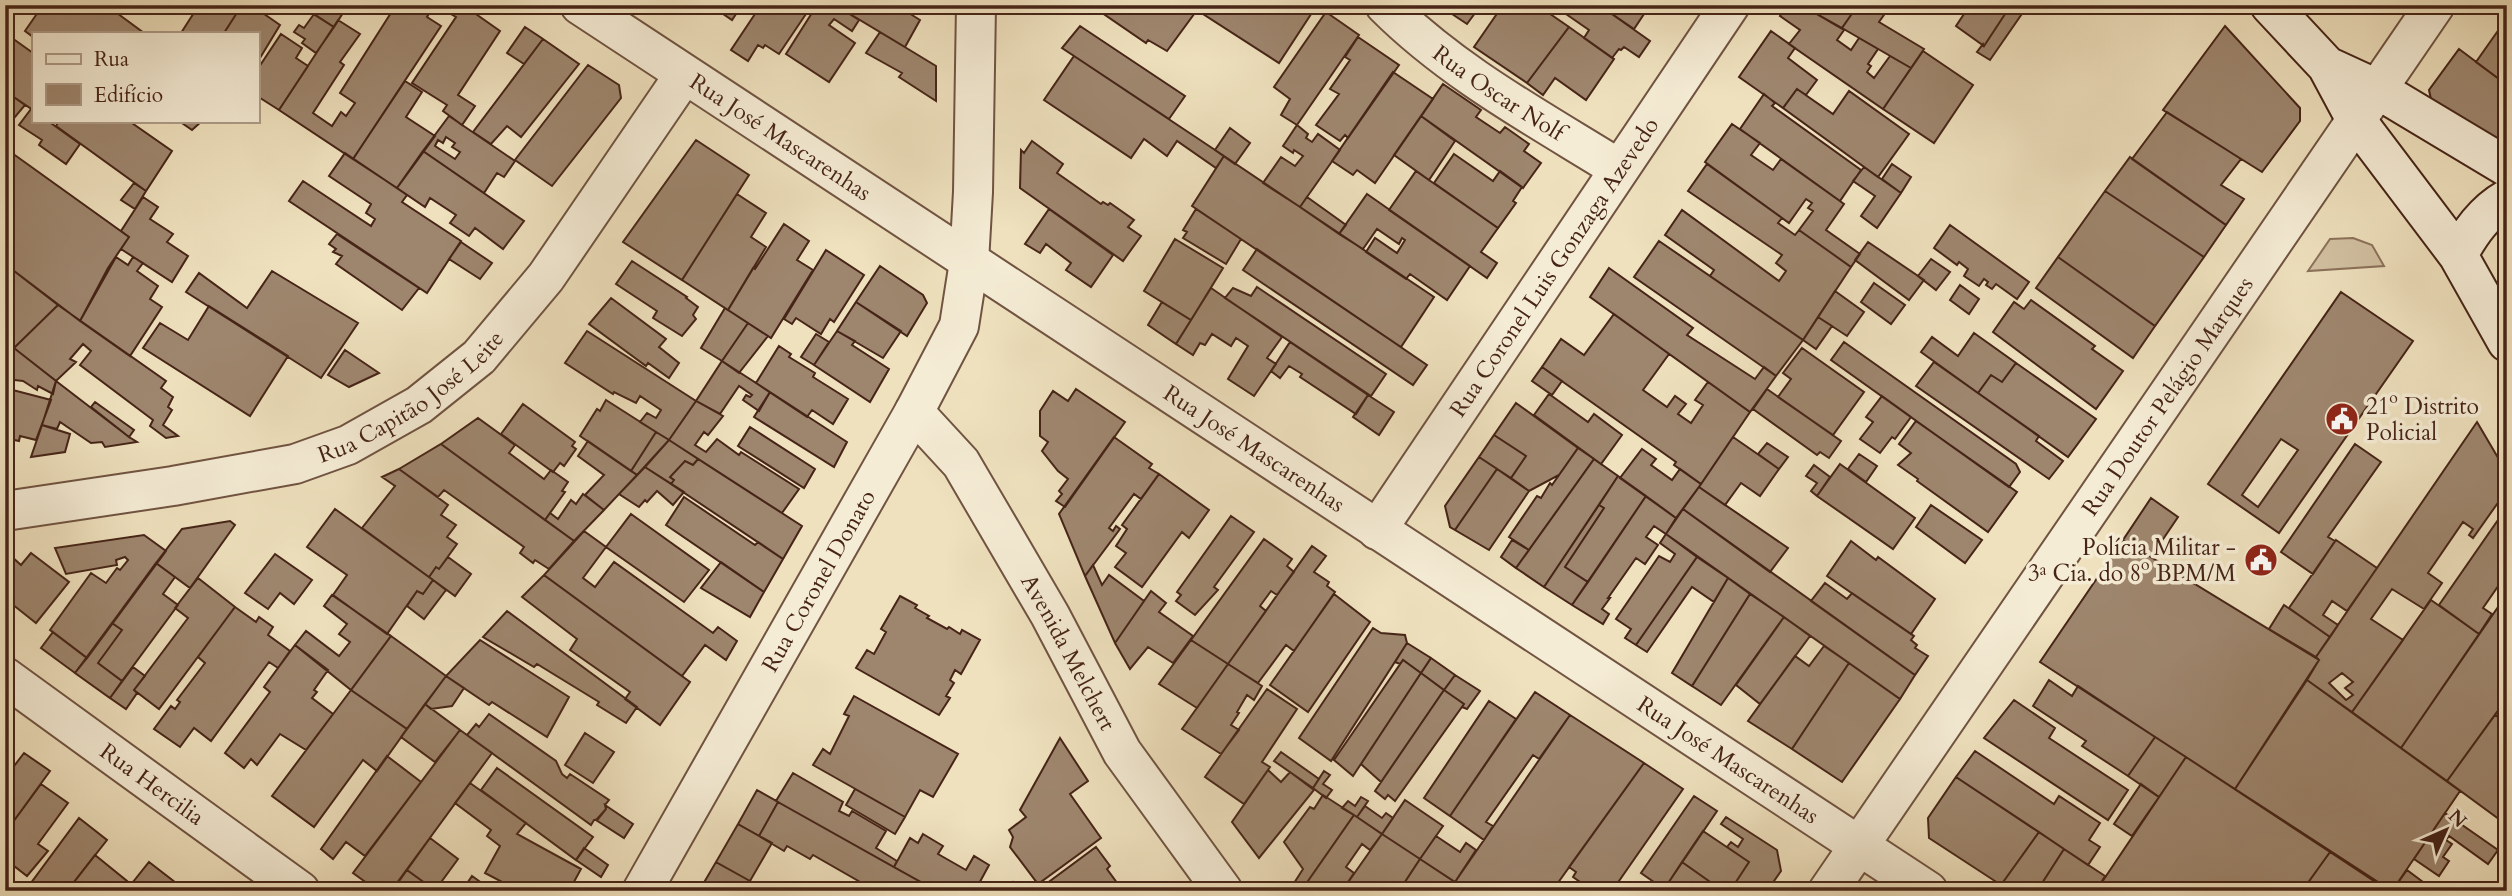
<svg xmlns="http://www.w3.org/2000/svg" width="2512" height="896" viewBox="0 0 2512 896" font-family="Cardo,serif">
  <rect width="100%" height="100%" fill="#efe1be"/>
  <filter id="stains"><feTurbulence type="fractalNoise" baseFrequency=".00286" numOctaves="4"/><feColorMatrix values="0 0 0 0 .2 0 0 0 0 .09 0 0 0 0 .02 0 0 0 .5 -.17"/></filter>
  <radialGradient id="worn" r=".72"><stop offset=".6" stop-color="#630" stop-opacity="0"/><stop offset="1" stop-color="#630" stop-opacity=".3"/></radialGradient>
  <path fill="#d2c1a2" stroke="#8c725c" stroke-width="2" d="M2353,238l19,7 12,21 -76,5 22,-32z"/>
  <path fill="#9e866e" stroke="#462417" stroke-width="2" fill-rule="evenodd" d="M43,5h63l38,28h-111v4l-8,-6z
    M199,5h43l-18,28h-43z
    M242,5h9l29,20 -23,38v-30h-33z
    M310,5h38l-14,22 -27,-17z
    M396,5h38l-7,12 14,9 -88,133 -74,-49 59,-90 22,14 -20,28 4,3 -31,48 19,13 9,-14 5,4 9,-13 -15,-10z
    M455,5h8l37,26 -42,64 17,11 -13,19 -19,-14 4,-6 -35,-22 44,-66 -7,-4z
    M710,5h32l-10,15z
    M761,5h51l-33,49 -14,-9 -2,3 -5,-3 -10,16 -17,-11z
    M817,5h18l24,15 -7,11 -18,-12 -5,6 26,18 -26,39 -43,-28z
    M835,5h79l3,2 -5,8 8,5 -15,27z
    M1189,5h128l-38,58z
    M1189,5l8,5 -30,41 -19,-11 -2,3 -51,-35 1,-3z
    M1445,5h36l-14,19 -24,-16z
    M1503,5h34l32,22 -42,56 -53,-36z
    M1553,5h46l51,36 -11,16 -15,-10 -3,3 -2,-1 -7,9 -28,-20 5,-8z
    M1599,5h45l4,3 -14,21z
    M1787,5h14l43,25 -7,10 14,10 8,-12 19,11 -10,15 3,2 -4,6 7,6 16,-22 21,12 -28,41 -94,-65 11,-14 -20,-14z
    M1801,5h57l-16,23z
    M1858,5h33l-12,17 45,27 -13,19 -69,-40z
    M1970,5h41l-27,41 -28,-20z
    M2011,5h11l4,3 -36,52 -13,-8 6,-8 1,2z
    M1326,12l33,23 -62,90 -16,-10 9,-16 -16,-12z
    M314,14l20,13 -18,26 -14,-10 3,-4 -11,-7 5,-7 5,3z
    M2502,25l5,3v57l-31,-23z
    M1080,26l105,70 -16,23 -107,-71z
    M2225,26l75,82v13l-38,51 -99,-62z
    M525,27l18,12 -19,25 -17,-11z
    M1569,27l45,32 -28,41 -31,-22 -12,17 -16,-12z
    M1771,31l24,17 -7,10 29,22 -11,15 -9,-6 -14,19 -44,-31z
    M880,32l56,34v35l-37,-24 3,-4 -36,-20z
    M5,33l28,20v57l-28,-19z
    M281,34l21,14 -6,10 12,8 -29,44 -22,-14v-26z
    M1358,37l41,28 -51,73 -3,-3 -5,6 -24,-16 23,-31 -9,-5 20,-29 -5,-3z
    M543,39l36,25 -58,73 -14,-11 -16,18 -18,-12z
    M2459,49l48,36v52l-10,14 -63,-38 -5,-23z
    M1923,51l50,34 -39,58 -51,-34z
    M1074,56l150,100 -8,12 -39,-27 -10,15 -23,-17 -13,19 -87,-58z
    M588,65l31,20 2,13 -69,88 -37,-26z
    M1393,72l40,27 -58,84 -18,-13 -4,5 -21,-14z
    M405,81l17,11 -16,25 29,19 -38,52 -44,-29z
    M1443,84l38,26 -5,7 24,16 5,-6 24,17 -5,7 17,12 -18,25 -102,-72z
    M1797,89l36,25 16,-23 60,43 -31,43 -95,-69z
    M5,91l20,14 -20,24z
    M1764,94l11,9 -3,3 89,64 -21,31 -100,-72z
    M31,109l2,1v11h15l32,23 -14,20 -27,-19 3,-5 -23,-15z
    M2167,112l74,47 -20,26 23,14 -18,26 -94,-66z
    M449,116l66,45 -11,16 -7,-4 -13,20 -61,-42zM446,137l9,6 -3,4 8,5 -5,7 -20,-13 3,-6 5,3z
    M1421,116l34,25 -26,39 -35,-25z
    M59,121h70l43,30 -26,40 -90,-65z
    M179,121h23l-10,9z
    M1732,124l28,19 -9,12 22,15 8,-11 63,45 -18,26 34,24 -9,13 -52,-37 14,-19 -5,-3 4,-5 -6,-4 -17,24 -84,-61z
    M1297,125l11,9 -2,4 6,4 6,-8 22,16 -40,57 -37,-24 18,-26 14,9 8,-10 -9,-6 -1,3 -10,-7z
    M1230,128l20,15 -15,21 -20,-14z
    M696,140l53,35 -67,105 -59,-38z
    M1032,141l31,23 -6,9 44,31 2,-2 5,3 2,-2 24,17 -6,7 13,9 -18,25 -103,-73 1,-38 3,3z
    M5,148l124,89 -21,31 -28,53 -75,-57z
    M423,151l101,70 -21,28 -28,-21 -6,8 -19,-13 6,-8 -26,-17 -5,9 -28,-19z
    M345,153l62,42 -5,7 59,39 -34,52 -138,-92 14,-20 68,45 4,-7 -9,-6 5,-9 -42,-28z
    M1454,154l39,27 7,-10 22,16 -9,14 3,2 -18,25 -64,-45z
    M1224,156l210,141 -33,50 -209,-141z
    M2130,157l96,68 -22,32 -99,-66z
    M1707,164l75,54 -4,5 17,12 4,-5 52,37 -48,73 -93,-64 4,-6 -49,-35 17,-25 97,71 7,-10 -10,-8 6,-8 -94,-64z
    M1892,164l19,13 -10,16 -19,-14z
    M1864,167l37,26 -24,35 -16,-12 14,-20 -22,-15z
    M1416,171l82,57 -17,24 16,11 -10,15 -98,-68z
    M134,183l12,8 -11,18 -14,-9z
    M2105,191l99,66 -49,69 -97,-69z
    M737,194l29,19 -15,24 15,10 -38,63 -46,-30z
    M1367,194l103,72 -23,34 -37,-26 -4,5 -40,-27 9,-14 22,15 8,-13 -3,-2 -3,6 -22,-15 -14,20 -24,-15z
    M143,197l15,10 -8,12 23,15 -6,8 21,14 -16,26 -51,-33 8,-12 -8,-6z
    M1307,197l39,28 -7,9 -39,-27z
    M1049,209l64,46 -22,32 -25,-17 5,-7 -25,-19 -6,9 -15,-9z
    M1196,209l45,30 -15,25 -43,-26 4,-6 -4,-2z
    M784,224l25,17 -12,19 16,10 -42,68 -43,-28 25,-42 2,1z
    M1950,225l79,57 -12,17 -21,-15 -4,5 -6,-4 2,-3 -4,-3 -5,7 -15,-10 4,-7 -9,-7 -2,3 -23,-17z
    M337,234l82,54 -17,22 -66,-46 6,-8 -9,-4 3,-3 -7,-5z
    M1175,239l48,29 -32,52 -47,-29z
    M1659,241l144,99 -27,36 -142,-99z
    M461,242l31,21 -12,16 -31,-20z
    M1868,242l56,38 -15,20 -54,-40z
    M1257,249l170,116 -14,20 -170,-115z
    M826,250l38,25 -30,47 -4,-3 -9,15 -25,-16 -4,6 -8,-5z
    M116,257l12,8 5,-8 10,6 -6,8 21,15 -8,13 12,8 -32,49 -50,-35z
    M2058,257l97,69 -22,32 -97,-70z
    M1931,259l19,13 -14,18 -18,-14z
    M632,261l55,36 -1,1 12,9 -5,8 3,4 -14,17 -29,-18 4,-7 -41,-27z
    M5,264l53,41 -44,43 -9,-7z
    M880,266l43,29 4,8 -20,33 -51,-34z
    M1609,268l84,60 -6,7 68,44 9,-12 12,9 -26,36 -160,-115z
    M272,271l86,52 -37,55 -135,-86 13,-19 48,35z
    M1874,283l31,22 -14,19 -30,-22z
    M1960,285l19,14 -10,15 -19,-14z
    M1257,287l129,87 -15,22 -146,-98 8,-10 18,8z
    M1211,288l71,49 -15,21 9,6 -22,32 -26,-17 20,-33 -12,-8 -5,8 -19,-12 -7,11 -5,-2 -7,12 -17,-11z
    M1835,291l29,21 -17,24 -29,-19z
    M2341,292l72,49 -134,192 -71,-49zM2281,439l17,11 -40,57 -16,-12z
    M611,298l55,41 -7,8 20,16 -10,15 -21,-15 -2,3 -57,-42z
    M2031,300l64,46 -3,3 31,22 -27,38 -103,-77 21,-30 10,7z
    M856,302l45,29 -18,27 -46,-27z
    M1162,302l29,18 -15,24 -28,-19z
    M58,305l108,76 -5,7 12,9 -5,10 4,3 -9,15 15,11 -12,2 -16,-12 3,-6 -73,-55 11,-14 -8,-7 -13,15 6,3 -20,19 -42,-33z
    M209,306l79,50 -38,60 -107,-68 17,-25 28,17z
    M725,308l23,15 -26,38 -21,-13z
    M1614,314l55,40 -26,36 24,17 8,-11 11,8 -8,10 13,9 12,-18 -8,-5 13,-18 42,30 -49,72 -27,-19 2,-3 -134,-95 19,-28 23,16z
    M1818,317l14,9 -16,23 -13,-9z
    M748,323l20,13 -29,37 -17,-12z
    M587,331l109,70 -27,39 -29,-18 7,-9 9,5 5,-8 -21,-14 -4,7 -22,-11 -1,2 -48,-31z
    M837,331l18,10 -3,4 37,24 -19,33 -56,-37z
    M1974,333l42,30 -14,19 -11,-7 -13,18 -57,-41 11,-15 26,19z
    M816,334l13,8 -15,23 -13,-8z
    M5,341l51,40 -3,13 -15,-8 -1,4 -14,-9 -17,-2 -1,3z
    M1290,342l78,53 -12,19 -56,-37 2,-3 -13,-8 -9,12 -9,-7z
    M1844,342l172,122 4,8 -11,15 -178,-127z
    M779,346l12,8 -2,3 26,16 -2,4 35,22 -15,25 -21,-14 -5,7 -51,-34z
    M1802,348l62,44 -31,43 -55,-38 13,-18 -8,-6z
    M345,350l34,23 -30,14 -21,-12z
    M722,361l48,31 -11,19 -16,-11 3,-5 4,2 2,-2 -13,-9 -19,28 -24,-13z
    M1934,362l105,74 -3,5 27,20 -14,18 -133,-93z
    M2016,363l80,56 -28,38 -90,-64 13,-18 11,7z
    M1542,367l20,14 -10,14 -20,-14z
    M56,381l73,56 8,5 -32,5 -3,-5 -11,1 -31,-21 -3,7 -15,-4z
    M5,388l46,12 -15,40 -16,-4 -1,5 -14,-3z
    M1076,389l49,33 -60,85 -9,-6 6,-7 -3,-3 9,-12 -10,-8 -16,-20 6,-9 -8,-6v-25l13,-20 15,10z
    M1767,389l74,52 -12,17 -9,-6 -3,3 -64,-46z
    M770,392l77,50 -13,25 -80,-50z
    M1549,394l39,28 6,-8 28,21 -21,29 -67,-49z
    M1368,395l26,17 -15,23 -26,-18z
    M1882,396l29,21 -16,22 -3,-2 -12,16 -20,-14 13,-17 -7,-5z
    M606,400l50,32 -25,39 -51,-35 17,-27 3,2z
    M696,401l27,15 -15,19 -4,-3 -9,13 11,7 11,-13 22,16 2,-3 58,37 -17,24 -113,-73z
    M95,402l39,28 -5,7 -38,-30z
    M1516,403l62,45 -19,27 -30,16 -18,-13 15,-22 -32,-21z
    M523,404l52,38 -3,4 4,3 -12,17 -4,-3 -7,9 -52,-38z
    M478,418l37,27 -6,8 35,26 7,-9 17,12 -6,9 3,1 -20,28 -104,-76z
    M1916,421l101,71 -29,40 -71,-51 1,-2 -20,-14 13,-12 -12,-9z
    M2477,422l30,51v17l-34,48 -4,-3 4,-6 -10,-7 -35,51 14,10 -18,26 -32,-20 -21,30 32,21 -51,72 -45,-32 12,-20 -3,-3zM2342,673l11,9 -8,6 8,7 -7,5 -17,-17z
    M42,425l28,9 -5,18 -34,5z
    M750,427l65,42 -11,19 -66,-42z
    M656,432l13,8 -32,35 -6,-4z
    M1494,435l32,21 -15,22 -32,-21z
    M1114,437l38,27 -3,4 10,6 -18,25 -7,-5 -25,34 4,3 3,-5 4,3 -35,47 -26,-62z
    M1733,437l46,32 -19,27 -19,-13 -16,22 -26,-18z
    M669,440l29,19 -5,6 -8,-4 -15,16 4,3 -3,4 -26,-17z
    M588,441l49,34 -33,35 -19,-15 19,-20 -26,-19z
    M1767,443l21,14 -9,12 -21,-15z
    M441,444l133,97 -25,28 -14,-9 -2,3 -13,-10 4,-6 -80,-57 -6,7 -39,-28z
    M2355,444l26,18 -53,75 7,4 -22,33 -32,-22z
    M1578,448l16,11 -65,91 -20,-13 28,-41 4,2 9,-15 2,2z
    M1642,449l14,10 -5,6 21,15 8,-11 21,15 -25,34 -56,-40z
    M1859,454l18,12 -11,16 -18,-13z
    M1479,457l18,12 -42,61 -5,-3 -5,-21z
    M698,459l104,67 -19,33 -112,-75 3,-4 -4,-3 15,-16 8,4z
    M1594,459l24,17 -74,111 -28,-19z
    M1840,464l75,54 -22,31 -76,-53z
    M1814,465l16,12 -13,19 -6,-5 6,-8 -11,-7z
    M645,467l39,25 -11,13 -16,-14 -10,11 -2,-2 -6,7 -20,-13z
    M399,469l49,36 -7,10 15,10 -9,12 10,7 -18,25 -3,-2 -7,10 -67,-49 33,-42 -13,-9z
    M1497,469l32,22 -40,59 -34,-20z
    M1159,474l50,36 -20,28 -7,-6 -40,55 -27,-20 11,-14 -10,-7 11,-17 -5,-4z
    M1618,476l28,20 -58,86 -23,-15 39,-59 -5,-3z
    M1699,487l89,61 -18,24 -87,-63z
    M583,494l21,16 -30,31 -29,-21 5,-7 8,6 13,-19 5,4z
    M1646,496l30,22 -10,16 -12,-8 -8,11 12,8 -13,19 -9,-6 -28,40h2l-8,11 7,5 -6,10 -31,-19z
    M684,497l71,48 3,-3 25,17 -19,33 -98,-67z
    M2151,498l27,19 -27,40 -28,-17z
    M1599,505l5,3 -39,59 23,15 -16,23 -28,-18z
    M1931,505l51,35 -17,23 -49,-36z
    M2507,507v80l-6,-5 -18,26 9,6 -13,20 -40,-29z
    M335,509l98,71 -10,14 -6,-3 -30,43 -54,-39 14,-20 -40,-28z
    M1683,509l232,166 -15,24 -234,-165z
    M631,514l78,56 -25,32 -78,-55z
    M1231,516l23,16 -40,55 4,3 -23,25 -19,-14 5,-6 -4,-3z
    M230,521l5,4 -45,63 -34,-25 26,-34z
    M584,531l22,16 -23,31 12,9 19,-25 99,71 5,-6 19,14 -11,19 -21,-15 -23,31 -138,-101z
    M1666,534l31,23 -61,88 -11,-7 6,-9 -15,-10 43,-63 11,6 5,-8 -15,-11z
    M144,535l22,16 -79,107 -37,-28 41,-57 15,10 11,-15 3,2 8,-10 -3,-3 -9,3 1,5 -51,9 -11,-26z
    M1264,539l28,20 -5,7 7,6 -17,23 -6,-4 -11,15 6,5 -38,53 -37,-24z
    M1512,540l17,10 -13,18 -15,-11z
    M2123,540l196,120 -84,129 -195,-127z
    M2336,540l41,28 -30,43 -15,-10 -9,14 15,10 -8,12 -41,-29z
    M1851,541l25,19 2,-3 57,42 -24,35 -84,-58z
    M1312,546l14,10 -12,16 15,10 -2,4 8,6 -41,59 -8,-6 -28,38 -30,-19z
    M31,553l38,29 -33,41 -24,-19 -2,2 -5,-3v-39l6,-8 10,9z
    M275,554l37,26 -18,24 -14,-11 -12,16 -23,-16z
    M448,557l23,17 -16,22 -26,-19 7,-10 3,2z
    M1697,557l31,21 -14,24 -22,-15 -45,65 -11,-7z
    M721,562l43,30 -14,25 -49,-29z
    M156,563l19,14 -12,17 15,11 -56,76 -24,-18 24,-33 -10,-7z
    M1093,565l9,20 7,-10 35,26 -29,42 -30,-67z
    M544,575l146,107 -30,43 -35,-26 5,-7 -60,-42 7,-11 -55,-42z
    M198,578l37,29 -76,102 -25,-19 54,-72 -13,-10z
    M1728,578l22,16 -58,92 -20,-13z
    M433,580l13,10 -22,29 -17,-13 10,-15 6,3z
    M1825,583l22,16 5,-6 62,43 -3,4 6,5 -2,3 13,8 -13,19 -104,-74z
    M1151,591l15,12 -7,9 34,24 -20,27 -25,-16 -18,22 -15,-26z
    M1334,594l36,28 -62,90 -38,-27z
    M1750,594l34,23 -63,88 -29,-19z
    M2507,594v104l-60,83 -46,-33z
    M332,595l59,41 -40,54 -56,-45 11,-14 33,25 11,-14 -11,-8 8,-10 -23,-18z
    M900,596l17,9 -2,3 14,8 -2,2 20,11 2,-2 11,7 2,-4 18,10 -19,34 -6,-4 -5,10 4,3 -8,13 4,2 -11,17 -83,-47 11,-18 7,4 12,-22 -5,-3z
    M2431,600l48,34 -78,114 -49,-36z
    M2284,605l46,32 -14,20 -47,-28z
    M235,607l21,15 3,-5 14,10 -5,8 22,16 -12,17 -9,-6 -58,79 -17,-13 -14,19 -26,-18 17,-23 4,3 5,-7 -3,-2 28,-37 -7,-6z
    M507,611l130,96 -11,16 -29,-18 2,-3 -62,-38 -3,3 -51,-30z
    M1784,617l26,19 -50,68 -24,-19z
    M112,623l10,7 -24,33 24,18 -12,17 -35,-25z
    M1373,628l8,5 24,2 2,8 -76,118 -32,-23z
    M53,632l34,26 -12,15 -34,-25z
    M391,636l55,40 -39,53 -56,-39z
    M480,640l89,57 -22,40 -55,-35 -3,3 -43,-29z
    M1191,640l37,24 -31,44 -38,-24z
    M1407,643l24,15 -10,15 -18,-13 -3,4 -5,-2z
    M295,645l33,25 -14,20 3,2 -5,6 21,16 -27,36 -26,-16 -23,31 -6,-6 -7,9 -19,-15 45,-61 -6,-5z
    M1824,646l25,17 -57,86 -44,-28 47,-65 14,10z
    M1431,658l24,17 -11,15 -23,-17z
    M1403,660l18,13 -68,103 -19,-16z
    M1849,663l51,36 -58,83 -50,-33z
    M1228,664l34,22 -8,14 -7,-5 -10,17 2,1 -8,12 8,5 -18,24 -39,-25z
    M133,667l12,9 -11,14 3,3 -11,16 -16,-11z
    M1421,673l23,17 -63,92 -20,-18z
    M1455,675l25,16 -13,18 -5,-2 2,-3 -20,-14z
    M446,676l18,12 -12,18 -21,3 -6,-5z
    M2049,680l23,16 6,-10 77,51 -27,39 -46,-30 4,-5 -53,-35z
    M2307,680l153,111 -68,100 -157,-102z
    M1267,689l30,20 -35,53 8,5 -26,37 -39,-27z
    M351,690l56,39 -30,42 -14,-11 -49,67 -42,-31z
    M1444,690l20,14 -69,97 -7,-6 -3,4 -10,-8z
    M1535,692l35,23 -31,44 -6,-4 -47,67 7,4 -9,14 -34,-24z
    M854,696l104,58 -25,43 -13,-7 -15,27 -92,-52 10,-16 7,5 19,-38 -5,-2z
    M2507,698v25l-12,-8z
    M2014,700l41,28 -6,10 79,52 -20,30 -124,-82z
    M1489,701l27,18 -66,97 -26,-18z
    M425,704l35,26 -25,32 -34,-25z
    M489,714l67,47 6,13 5,4 3,-4 39,26 -4,5 1,4 -8,10 -4,1 -3,5 -124,-90 9,-11 3,3z
    M1570,715l74,48 -92,128h-85l-12,-9z
    M2495,715l12,8v102l-60,-44z
    M460,730l32,23 -101,138h-13l-25,-18z
    M585,733l29,19 -21,31 -28,-18z
    M2155,737l31,20 -27,40 -31,-21z
    M1060,738l28,43 -18,13 31,44 -63,46 -28,-37 3,-10 -4,-7 17,-13 -6,-7z
    M1975,751l79,53 5,-8 41,27 -11,17 11,7 -12,18 -132,-88z
    M1281,752l38,27 -6,9 -39,-27z
    M24,753l26,18 -45,62v-55z
    M387,756l34,26 -56,74 -19,-14 -13,17 -12,-10z
    M2186,757l144,95 -28,39h-206z
    M1644,763l39,26 -71,102h-19l-20,-14 3,-5 -7,-5z
    M497,768l96,69 -17,23 -95,-70z
    M1268,770l13,12 9,-10 24,18 -55,68 -27,-36z
    M1324,771l6,4 -7,9 9,6 -6,8 -13,-10z
    M793,773l50,29 -4,9 10,5 3,-5 34,20 -10,17 21,13 -3,6 -118,-66z
    M1956,777l83,55 -38,53 -72,-47 -1,-20z
    M470,783l56,40 -9,11 64,35 -12,22h-50l-34,-18 15,-27 -13,-10 4,-6 -36,-27z
    M41,784l27,19 -30,41 10,7 -21,25 -22,-17v-26z
    M2141,784l18,13 -27,39 -18,-12z
    M855,789l50,28 -10,17 -49,-29z
    M757,790l21,12 -19,34 -21,-12z
    M1323,795l31,20 -53,76h-12l14,-22 -19,-27 26,-35 4,2z
    M1694,796l23,15 -53,78 -23,-16z
    M1361,797l7,4 -11,16 -15,-9 6,-7 7,5z
    M1405,800l38,26 -23,33 -38,-25z
    M778,802l116,65 43,24h-61l-63,-36 -3,4 -23,-13 -3,5 -25,-15z
    M605,805l28,19 -9,14 -28,-18 10,-11z
    M1365,806l17,12 4,-5 7,5 -11,16 -25,-17z
    M2445,813l53,37 -10,14 -39,-28 -3,4 6,4 -9,13 6,4 -10,15 -25,-17z
    M1354,815l28,19 -12,16 -8,-6 -16,23 8,6 -12,18h-41z
    M1726,817l51,33 4,21 -14,20h-9l-11,-8 -5,8h-12l19,-29 -22,-15 4,-5 7,5 5,-8 -22,-15z
    M79,818l28,22 -40,51h-42z
    M738,824l34,19 -22,38 -34,-19z
    M1703,831l46,31 -19,29h-7l-41,-29z
    M2039,832l25,17 -27,42h-28l-8,-6z
    M923,834l20,12 -5,8 28,16 8,-14 15,9 -14,26h-38l-43,-24 16,-29 8,5z
    M1382,834l38,25 -21,32h-57z
    M1436,836l24,16 6,-9 10,7 -21,32 -35,-23z
    M430,838l28,21 -16,22 11,8 -1,2h-16l-29,-21z
    M1096,847l14,19 -3,3 16,22h-72l-5,-7z
    M584,848l24,17 -7,12 -25,-17z
    M2064,849l41,27 -9,15h-59z
    M2330,852l59,39h-87z
    M95,855l32,26 -8,10h-52z
    M1420,859l35,23 -7,9h-13l-7,-5 -3,5h-26z
    M149,862l31,24 -3,5h-33l-11,-9z
    M716,862l34,19 16,10h-67z
    M1682,862l41,29h-60z
    M407,870l29,21h-44z
    M2407,870l28,21h-43z
    M472,876l21,15h-31z
    M133,882l11,9h-18z
    M1013,882l7,9h-18z
    M1455,882l12,9h-19z"/>
  <g fill="none" stroke-linecap="round" stroke-linejoin="round">
    <defs>
      <g id="street">
        <path id="s1" d="M580,5l1348,886"/>
        <path id="s2" d="M1385,5c68,68 154,114 234,164"/>
        <path id="s3" d="M914,412l47,51 89,152 72,137 101,139"/>
        <path id="s4" d="M5,511l168,-25 122,-22 53,-19 71,-40 60,-48 67,-80 138,-202"/>
        <path id="s5" d="M1377,530l353,-525"/>
        <path id="s6" d="M5,677l295,214"/>
        <path id="s7" d="M642,891l272,-479 45,-86 10,-64 4,-70 3,-187"/>
        <path id="s8" d="M1828,891l607,-886"/>
      </g>
      <path id="secondary" d="M2270,5l57,61 29,54 102,135 49,87
        M2327,66l50,23 130,78
        M2458,255c12,-22 26,-43 49,-56"/>
    </defs>
    <use href="#street" stroke="#705341" stroke-width="42"/>
    <use href="#secondary" stroke="#462417" stroke-width="42"/>
    <use href="#street" stroke="#f5ecd5" stroke-width="38"/>
    <use href="#secondary" stroke="#f5ecd5" stroke-width="38"/>
  </g>
  <defs>
    <symbol id="civic-disc" viewBox="-11 -11 22 22"><circle r="9.5" fill="#8f2418" stroke="#f5ecd5"/><path d="M-.6-6.5H3V-4.5H.6V-3L4-1V1h2V6H-6V1h2V-1L-.6-3ZM-1.2 2.5V6h2.4V2.5Z" fill="#fff"/></symbol>
  </defs>
  <g fill-rule="evenodd">
    <use href="#civic-disc" x="2323" y="400" width="38" height="38"/>
    <use href="#civic-disc" x="2242" y="541" width="38" height="38"/>
  </g>
  <g text-anchor="middle" dominant-baseline="central" stroke-width="7" stroke-linejoin="round" paint-order="stroke">
    <g font-size="23" fill="#462417" stroke="#f5ecd5">
      <text stroke="none"><textPath href="#s2" startOffset="144">Rua Oscar Nolf</textPath></text>
      <text stroke="none"><textPath href="#s1" startOffset="240">Rua José Mascarenhas</textPath></text>
      <text stroke="none"><textPath href="#s5" startOffset="317">Rua Coronel Luis Gonzaga Azevedo</textPath></text>
      <text stroke="none"><textPath href="#s4" startOffset="429">Rua Capitão José Leite</textPath></text>
      <text stroke="none"><textPath href="#s8" startOffset="600">Rua Doutor Pelágio Marques</textPath></text>
      <text stroke="none"><textPath href="#s1" startOffset="807">Rua José Mascarenhas</textPath></text>
      <text stroke="none"><textPath href="#s7" startOffset="357">Rua Coronel Donato</textPath></text>
      <text stroke="none"><textPath href="#s3" startOffset="287">Avenida Melchert</textPath></text>
      <text stroke="none"><textPath href="#s1" startOffset="1374">Rua José Mascarenhas</textPath></text>
      <text stroke="none"><textPath href="#s6" startOffset="182">Rua Hercilia</textPath></text>
    </g>
    <g font-size="23" fill="#462417" stroke="#f5ecd5" text-anchor="start">
      <text x="2366" y="406">21º Distrito<tspan x="2366" dy="26">Policial</tspan></text>
      <text x="2236" y="547" text-anchor="end">Polícia Militar -<tspan x="2236" dy="26">3ª Cia. do 8º BPM/M</tspan></text>
    </g>
  </g>
  <rect width="2512" height="896" fill="none" stroke="#efe1be" stroke-width="28"/>
  <rect x="7" y="7" width="2498" height="882" fill="none" stroke="#462417" stroke-width="3.5"/>
  <rect x="14" y="14" width="2484" height="868" fill="none" stroke="#462417" stroke-width="2"/>
  <rect x="32" y="32" width="228" height="91" fill="#f5ecd5" stroke="#af9c89" stroke-width="2"/>
  <rect x="46" y="54" width="35" height="10" fill="#f5ecd5" stroke="#af9c89" stroke-width="2"/>
  <text x="94" y="66" font-size="21" fill="#462417">Rua</text>
  <rect x="46" y="84" width="35" height="21" fill="#9e866e" stroke="#af9c89" stroke-width="2"/>
  <text x="94" y="102" font-size="21" fill="#462417">Edifício</text>
  <g transform="translate(2446 830) rotate(45)" stroke="#f5ecd5" stroke-width="5" paint-order="stroke">
  <path d="M0-5L12 26L0 18L-12 26Z" fill="#462417"/>
  <text y="-10" font-size="19" font-weight="bold" text-anchor="middle" fill="#462417">N</text>
  </g>
  <rect width="100%" height="100%" filter="url(#stains)"/>
  <rect width="100%" height="100%" fill="url(#worn)"/>
</svg>
